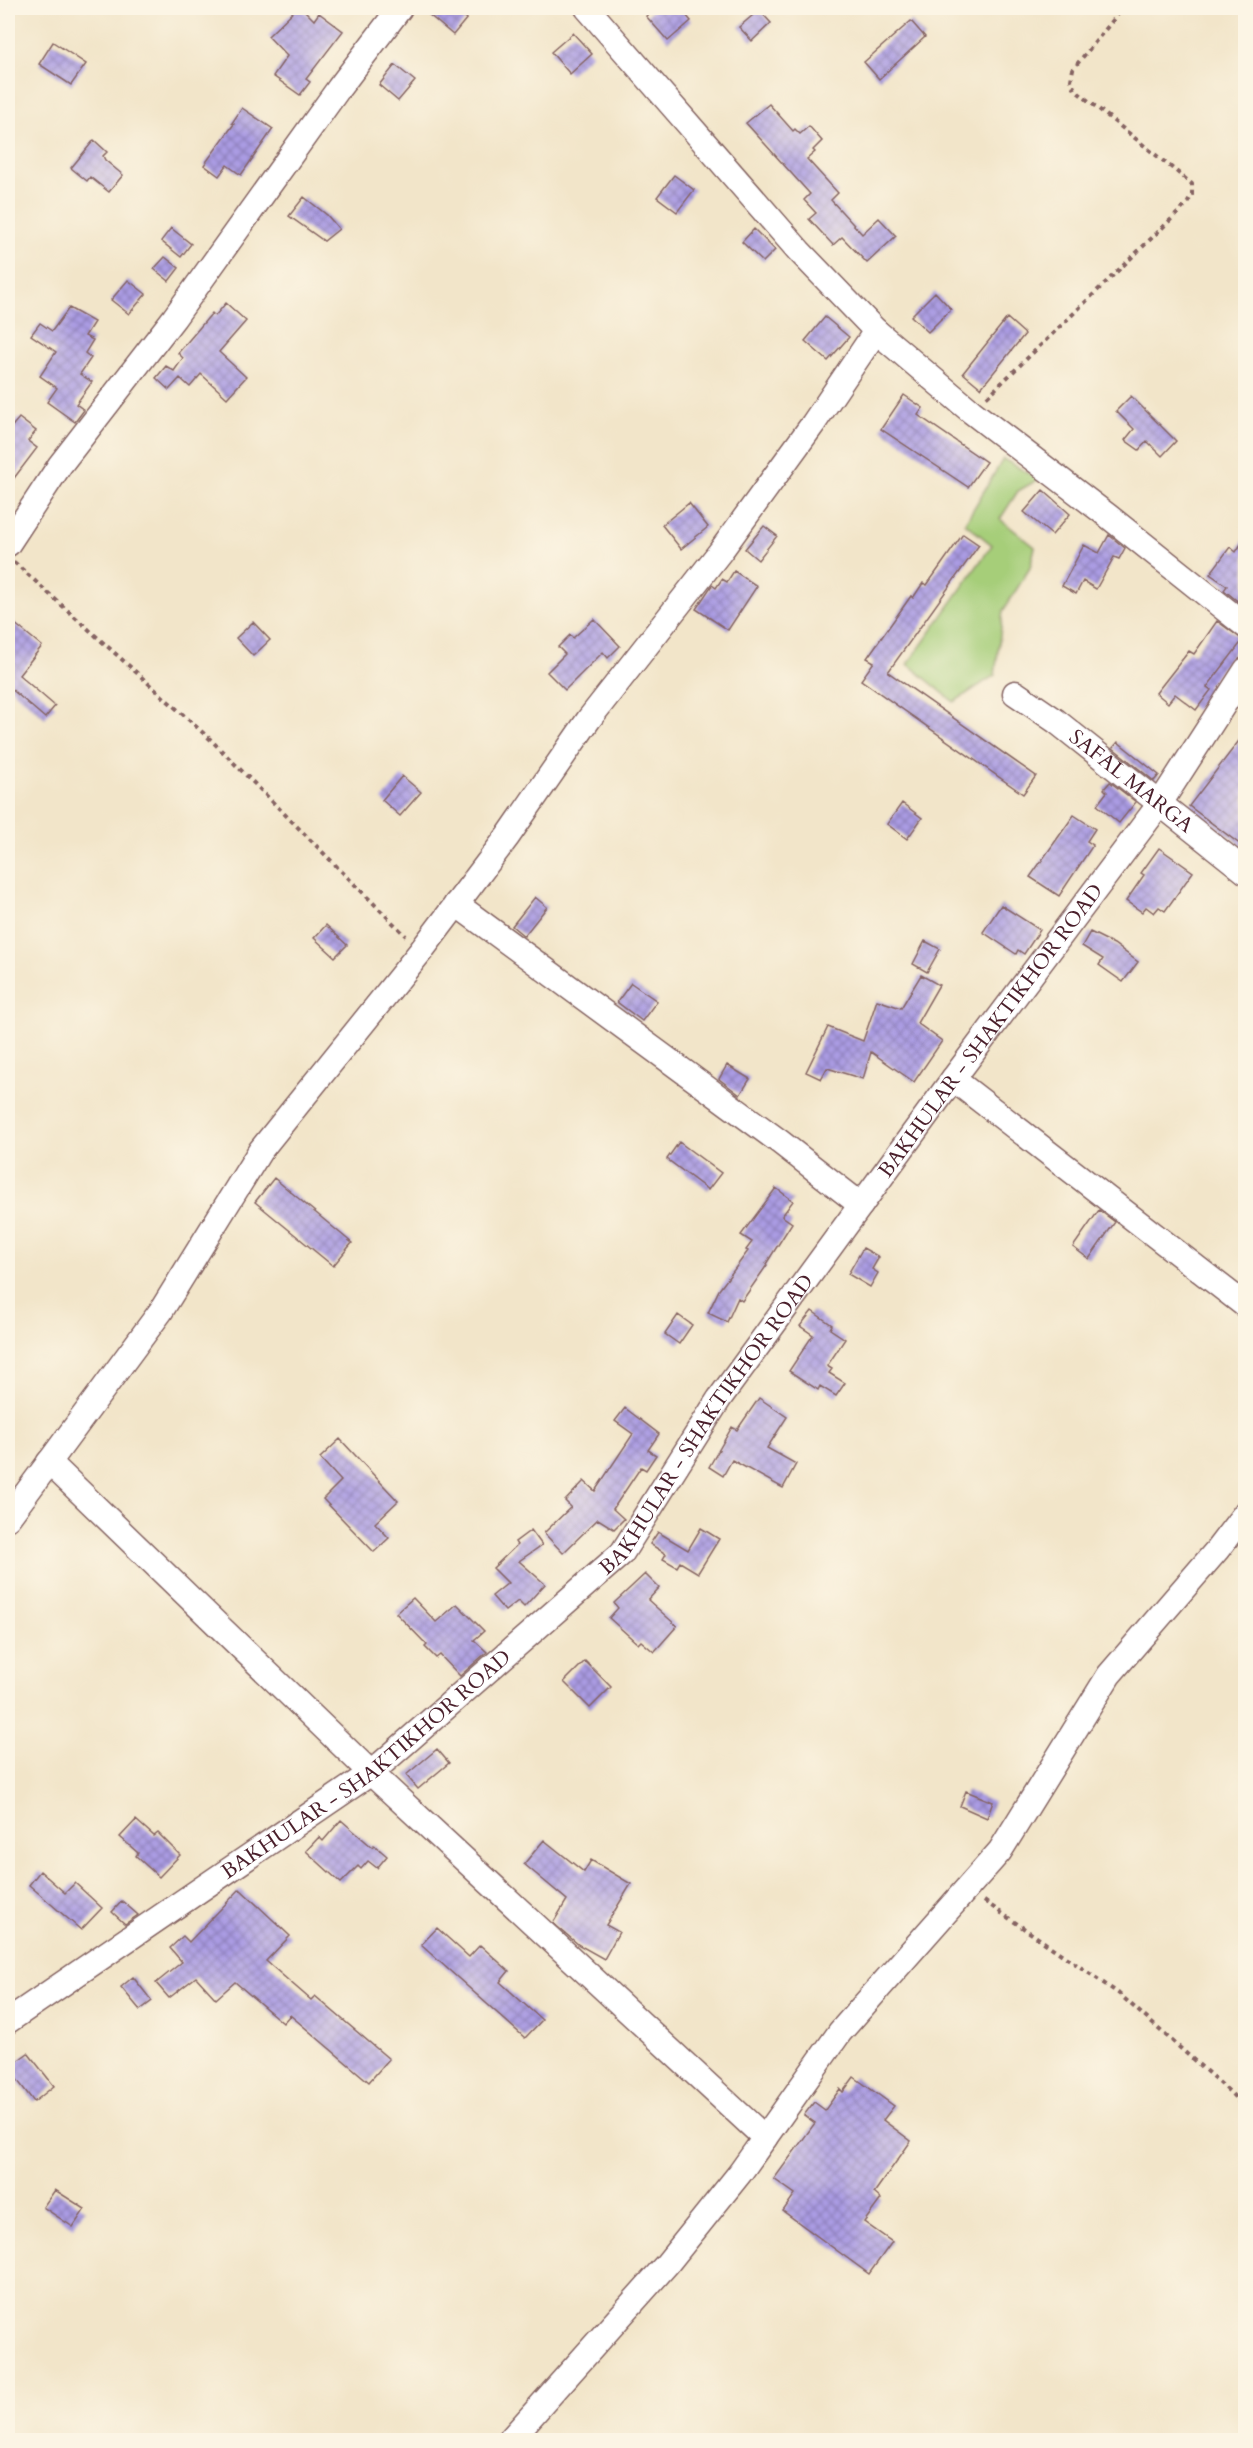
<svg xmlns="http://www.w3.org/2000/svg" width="1253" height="2448" viewBox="0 0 1253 2448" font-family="Cardo,serif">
  <defs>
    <pattern id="building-cross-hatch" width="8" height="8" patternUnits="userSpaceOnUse" patternTransform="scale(1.5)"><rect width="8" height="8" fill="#aa9be3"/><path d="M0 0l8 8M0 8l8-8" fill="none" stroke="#8c7eb8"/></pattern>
  </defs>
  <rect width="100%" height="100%" fill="#fcf5e5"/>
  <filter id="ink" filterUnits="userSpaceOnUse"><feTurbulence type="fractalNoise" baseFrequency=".0167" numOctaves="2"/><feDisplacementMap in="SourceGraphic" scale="12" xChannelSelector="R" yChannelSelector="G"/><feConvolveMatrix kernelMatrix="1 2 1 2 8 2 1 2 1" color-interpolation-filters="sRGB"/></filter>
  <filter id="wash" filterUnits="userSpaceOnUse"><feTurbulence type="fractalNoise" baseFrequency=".008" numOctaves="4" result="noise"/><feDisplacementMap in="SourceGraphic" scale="24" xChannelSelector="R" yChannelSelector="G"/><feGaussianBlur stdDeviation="1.35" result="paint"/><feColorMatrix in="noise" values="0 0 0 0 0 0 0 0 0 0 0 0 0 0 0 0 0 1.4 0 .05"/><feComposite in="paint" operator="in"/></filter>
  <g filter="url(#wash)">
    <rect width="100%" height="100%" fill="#f2e5c9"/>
    <path fill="#a6ce79" stroke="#787652" stroke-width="1.5" d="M1003,459l36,20 -21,12 -18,28 35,28 -5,21 -27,43 -8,64 -41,27 -46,-38 84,-119 -27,-22z"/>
    <g id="blocks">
      <path fill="url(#building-cross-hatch)" d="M297,8h5l12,12 5,-7 24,18 -37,48 4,3 -10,13 -27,-19 14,-20 -19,-20z
        M421,8h55l-11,9 2,1 -14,17z
        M656,8h24l11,13 -23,20 -22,-25z
        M759,10l12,13 -19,18 -13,-14z
        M911,21l14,16 -46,42 -15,-17z
        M573,33l19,21 -22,20 -19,-22z
        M53,42l33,22 -15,21 -32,-21z
        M395,65l20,16 -17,20 -19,-16z
        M769,104l24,27 2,-2 5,5 9,-8 13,15 -9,9 2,2 -8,7 31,34 -7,7 31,34 17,-16 17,18 -29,27 -25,-26 -9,8 -24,-26 7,-6 -12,-13 6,-6 -64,-71z
        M242,108l31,21 -32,46 -14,-10 -8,11 -15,-11 30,-41 -2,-1z
        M94,140l13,12 -4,4 2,4 18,15 -14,17 -19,-15 -3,4 -16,-13z
        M674,175l20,15 -17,22 -20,-15z
        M304,197l23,18 12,14 -15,12 -35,-25z
        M171,228l20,16 -10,13 -20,-16z
        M754,229l21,21 -12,12 -21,-20z
        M165,257l14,11 -10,13 -15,-12z
        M128,280l18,14 -17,20 -18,-14z
        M935,292l16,17 -23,23 -17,-16z
        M226,303l20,18 -27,31 27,25 -19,21 -26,-24 -11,13 -10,-9 -11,12 -13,-12 10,-12 8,5 9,-13 -5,-5 34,-40 3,3z
        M69,308l25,14 -9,14 8,4 -8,13 6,5 -11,16 12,8 -16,22 8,6 -9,12 -28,-20 10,-14 -17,-12 16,-24 -25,-17 9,-12 12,8z
        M825,317l24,20 -21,24 -23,-20z
        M1007,318l18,16 -44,54 -18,-15z
        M904,395l19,13 -5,7 68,47 -18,25 -87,-58z
        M1131,396l45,45 -14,15 -15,-15 -8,9 -14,-10 9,-11 -18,-18z
        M19,418l17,13 -8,10 9,7 -29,38v-55z
        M1043,490l27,24 -18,21 -28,-23z
        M689,503l19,24 -27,22 -19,-24z
        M764,526l13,10 -19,24 -13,-11z
        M963,534l16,11 -91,127 148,104 -13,18 -162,-114 13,-18 -7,-4 44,-62 2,2 10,-15 4,2z
        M1109,535l16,13 -6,11 -5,-2 -18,32 -13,-8 -7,13 -14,-8 22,-41 15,8z
        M1245,538v69l-21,-17 3,-4 -17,-12 20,-27 6,5z
        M734,571l23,15 -29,44 -32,-21 16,-24 4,3 6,-9 5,3z
        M8,618l34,28 -23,29 36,31 -10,12 -36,-31 -1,3z
        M594,619l26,27 -12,12 -5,-6 -38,38 -18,-18 18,-18 -7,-7 12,-12 3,3z
        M1217,621l26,19 -36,47 4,3 -15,20 -21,-16 -7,9 -12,-10 33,-42 5,3z
        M253,622l17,18 -17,16 -17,-18z
        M1245,733v115l-56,-42z
        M1118,742l41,33 -5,6 -41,-33z
        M402,776l19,16 -21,24 -18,-16z
        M1110,782l26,20 -17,21 -22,-18 10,-13 -3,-3z
        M902,803l20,15 -15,21 -20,-15z
        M1074,815l21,14 -8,12 6,4 -34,51 -29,-19z
        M1159,848l34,24 -28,39 -6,-4 -5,6 -8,-6 -4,5 -16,-11 18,-26 -3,-2z
        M535,897l12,10 -23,29 -12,-10z
        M1001,905l39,25 -16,24 -6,-4 -2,4 -33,-22z
        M326,925l21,20 -12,12 -21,-19z
        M1090,932l24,12 24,18 -15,20 -24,-17 4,-6 -21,-13z
        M925,941l15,8 -13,23 -14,-8z
        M921,975l18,10 -22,38 25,18 -28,41 -43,-30 -8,27 -36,-11 -6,11 -15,-7 22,-45 35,14 14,-41 24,8z
        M631,983l26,18 -15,20 -25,-19z
        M727,1065l23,14 -10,16 -21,-16z
        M679,1142l42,31 -13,17 -41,-31z
        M274,1178l78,65 -19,23 -78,-64z
        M776,1188l17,13 -11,15 10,7 -26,41 1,1 -25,36 -4,-3 -11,24 -19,-9 11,-23 29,-39 -2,-1 6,-8 -11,-7z
        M1099,1210l16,12 -26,37 -16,-12z
        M863,1248l16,9 -7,12 6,4 -8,14 -22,-13z
        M812,1311l20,14 -2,4 15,10 -18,27 5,3 -3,4 16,10 -9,13 -16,-10 -2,4 -29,-19 24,-36 -13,-9z
        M678,1315l14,10 -13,19 -14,-10z
        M759,1398l28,19 -20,31 29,16 -13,24 -51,-28 -9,16 -14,-9 23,-40 5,3z
        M625,1408l34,26 -11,16 8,5 -10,15 -5,-3 -28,42 11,10 -10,10 -16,-10 -35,34 -19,-20 27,-26 -6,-6 19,-20 11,10 38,-57 -18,-13z
        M340,1439l58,62 -23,22 14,15 -15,14 -51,-53 18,-18 -21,-23z
        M701,1528l18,11 -21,34 -18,-11 -3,5 -14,-8 3,-5 -16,-10 8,-12 30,18z
        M531,1530l11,15 -23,16 26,23 -21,23 -6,-6 -13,10 -13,-15 16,-13 -15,-15 24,-23 -2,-3z
        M645,1574l14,14 -11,12 29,26 -23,26 -13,-11 -3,3 -29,-26 9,-10 -4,-5z
        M413,1598l23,24 21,-18 27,27 -10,9 13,12 -27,24 -20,-21 -4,3 -11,-11 2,-2 -31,-32z
        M585,1661l26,26 -21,21 -26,-26z
        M437,1749l12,14 -31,26 -12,-14z
        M966,1791l27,11 -6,16 -27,-12z
        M136,1820l18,16 4,-3 22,22 -21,22 -23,-21 2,-3 -18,-16z
        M341,1820l31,27 2,-2 13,11 -10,12 -9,-7 -7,8 -3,-3 -17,17 -35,-32 13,-14 4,4z
        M544,1840l40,32 7,-12 40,24 -25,41 13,7 -15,27 -25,-14 -26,-22 14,-23 -43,-36z
        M40,1871l25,22 10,-10 27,25 -21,22 -52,-45z
        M240,1889l50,47 -24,25 45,39 4,-4 74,63 -20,23 -79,-67 -7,8 -48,-41 -19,17 -20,-22 -27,21 -13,-15 26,-21 -12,-14 13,-12 6,6z
        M122,1901l16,14 -13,9 -13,-12z
        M437,1928l32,29 11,-12 29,26 -9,11 42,38 -17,18 -104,-93z
        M133,1977l19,24 -12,9 -19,-23z
        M28,2053l26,33 -20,16 -26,-34z
        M854,2077l40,29 -11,14 28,21 -37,52 7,6 -17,23 28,20 -23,32 -86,-63 12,-17 -21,-15 41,-56 -11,-8 10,-13 11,8 15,-21 3,3z
        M55,2190l30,19 -12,18 -30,-20z"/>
    </g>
  </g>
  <g filter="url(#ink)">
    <use href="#blocks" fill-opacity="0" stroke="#856462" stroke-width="1.5"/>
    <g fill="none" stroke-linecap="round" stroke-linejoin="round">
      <defs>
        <g id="minor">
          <path d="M587,8l212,243 77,80 96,81 136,104 138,110"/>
          <path d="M8,544l52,-79 114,-147 165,-230 61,-80"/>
          <path id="s1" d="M1015,693l41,28 190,151"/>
          <path d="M456,904l324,238 81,63"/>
          <path d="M953,1079l293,227"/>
          <path d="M49,1462l322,311 394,365"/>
          <path d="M8,1518l153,-207 99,-160 161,-200 87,-115 81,-117 131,-167 93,-128 63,-93"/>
          <path id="s2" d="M8,2021l363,-248 251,-220 97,-154 234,-320 206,-274 87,-135"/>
          <path d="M510,2440l157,-176 73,-91 100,-141 160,-181 109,-176 108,-125 29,-38"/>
        </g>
      </defs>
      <use href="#minor" stroke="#856462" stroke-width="27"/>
      <path stroke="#856462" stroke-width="4" stroke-dasharray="4.5 4.5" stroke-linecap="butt" d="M987,397l200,-193 5,-9v-11l-117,-94 -4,-10 2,-11 50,-61
        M14,562l196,177 196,197
        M984,1901l134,92 113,100 15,17"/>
      <use href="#minor" stroke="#fff" stroke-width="24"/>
    </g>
  </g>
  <g text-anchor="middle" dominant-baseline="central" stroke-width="4.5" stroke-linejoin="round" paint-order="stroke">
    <g font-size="21" fill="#4a1f2b" stroke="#fcf5e5">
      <text stroke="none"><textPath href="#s1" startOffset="146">SAFAL MARGA</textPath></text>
      <text stroke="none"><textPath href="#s2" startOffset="1413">BAKHULAR - SHAKTIKHOR ROAD</textPath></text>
      <text stroke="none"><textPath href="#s2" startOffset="927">BAKHULAR - SHAKTIKHOR ROAD</textPath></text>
      <text stroke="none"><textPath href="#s2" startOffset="441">BAKHULAR - SHAKTIKHOR ROAD</textPath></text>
    </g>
  </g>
  <rect width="1253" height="2448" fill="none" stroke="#fcf5e5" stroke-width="30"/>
</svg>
